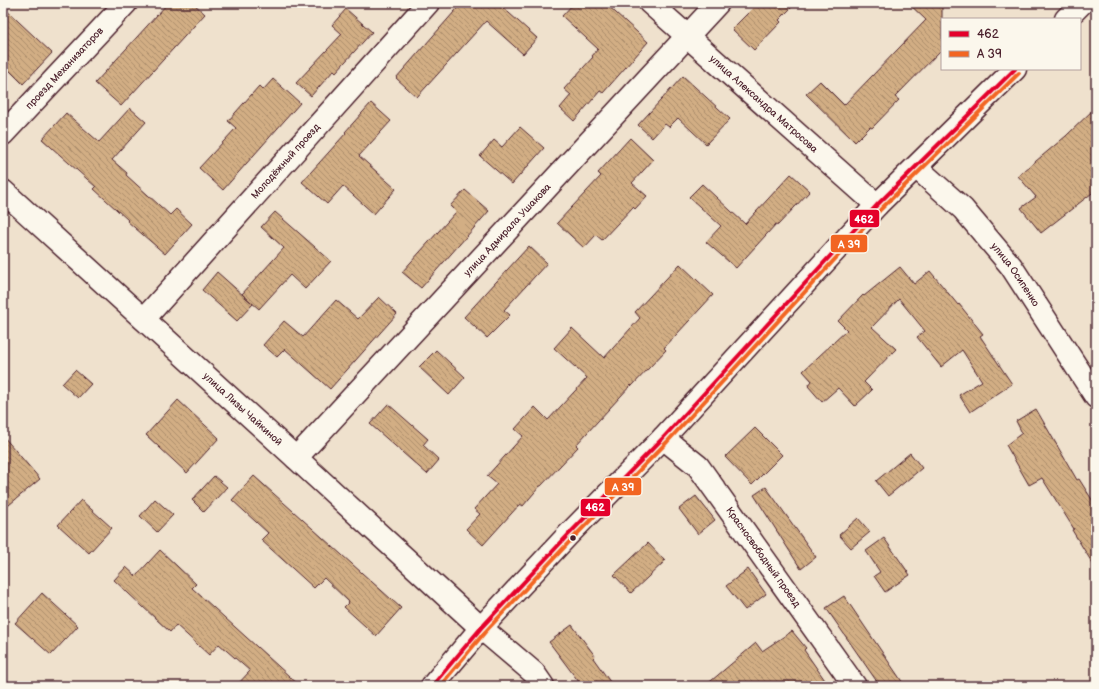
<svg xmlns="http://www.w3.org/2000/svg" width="1099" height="689" viewBox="0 0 1099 689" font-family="'Balsamiq Sans',sans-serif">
  <defs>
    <pattern id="building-back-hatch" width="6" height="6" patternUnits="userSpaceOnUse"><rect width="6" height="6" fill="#d2ae84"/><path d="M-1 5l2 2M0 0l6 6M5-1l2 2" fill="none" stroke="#ac8d6c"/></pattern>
  </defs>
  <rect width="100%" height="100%" fill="#efe1cd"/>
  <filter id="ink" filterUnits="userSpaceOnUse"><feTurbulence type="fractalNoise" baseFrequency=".025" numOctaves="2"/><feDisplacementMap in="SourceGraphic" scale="8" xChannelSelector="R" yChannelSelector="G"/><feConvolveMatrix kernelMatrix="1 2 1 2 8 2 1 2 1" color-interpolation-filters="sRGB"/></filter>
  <g filter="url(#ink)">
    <path fill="url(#building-back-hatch)" stroke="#4a1f2b" d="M168,3h25l12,11 -84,92 -26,-23z
      M462,3h40l-2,2 37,33 -14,16 -37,-33 -69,76 -21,-19z
      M574,3h31l43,39 -45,51 -3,-2 -26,30 -14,-13 11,-13 -7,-6 29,-32 -1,-1 6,-7 -36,-33z
      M758,3h38l-17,17 2,2 -27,28 -22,-21z
      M908,3h34v46l-47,48 4,3 -27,28 -2,-1 -15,15 -49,-48 14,-13 24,24 82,-85z
      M3,7l49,46 -29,31 -20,-20z
      M346,9l26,23 -36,40 -2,-2 -23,26 -15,-13 46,-49 -10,-9z
      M683,76l47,43 -24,25 -28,-26 -9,9 -4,-3 -13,14 -14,-13z
      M273,79l27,24 -77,87 -24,-22 37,-40 -8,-7 31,-35 4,4z
      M371,103l20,18 -32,35 37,33 -22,25 -31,-28 -16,18 -25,-22 44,-49 -1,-1z
      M1096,107v83l-55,43 -20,-25 15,-11 -18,-21 48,-40z
      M130,108l16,14 -34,38 15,13 -1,2 44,40 6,-6 16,15 -27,30 -38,-33 1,-1 -34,-31 2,-2 -54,-48 24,-26 33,29z
      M520,127l24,21 -32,36 -32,-28 14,-16 8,7z
      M630,138l23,22 -21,23 15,13 -12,13 -2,-2 -31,33 -6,-5 -12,13 -27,-25 44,-47 -3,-3z
      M791,174l19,17 -32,34 -2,-1 -40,44 -30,-26 15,-16 -32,-29 13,-13 43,40z
      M465,190l24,21 -68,77 -19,-16 54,-60 -6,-6z
      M275,212l56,49 -26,28 -15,-14 -31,34 -17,-15 42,-46 -23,-21z
      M529,246l18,17 -43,47 6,5 -23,23 -23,-21z
      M680,264l33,31 -49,53 2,2 -34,36 -1,-1 -55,60 2,2 -37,39h-1l-17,20 -3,-2 -37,41 -17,-16 14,-15 -6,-5 23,-25 -10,-8 36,-40 -8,-7 20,-22 13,13 39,-42 -33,-30 18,-20 32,30 36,-40 -5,-6z
      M900,267l14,17 16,-13 28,34 1,-1 24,30 -3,2 32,48 -42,28 -11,-17 23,-14 -20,-31 -21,17 -24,-30 8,-6 -26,-32 -27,28 24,22 -32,33 8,8 -17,16 -17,-18 -16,14 -14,-16 4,-5 -9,-10 44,-41 -9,-9 25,-26 1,1z
      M217,272l36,32 -16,17 -35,-31z
      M379,297l18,17 -67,75 -45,-40 -8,8 -14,-12 21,-24 19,16 33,-37 22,19z
      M436,350l29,27 -16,18 -30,-28z
      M75,370l16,14 -13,14 -16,-14z
      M178,400l41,38 -32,35 -41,-38z
      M388,404l40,35 -5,6 16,15 -12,14 -57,-50z
      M1036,409l41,71 2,-1 17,27v63l-24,-39 2,-1 -32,-51 -13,7 -23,-40 16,-12 -6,-12z
      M755,428l27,27 -30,30 -27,-28z
      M3,436l37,43 -37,31z
      M910,453l12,15 -34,28 -12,-15z
      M214,476l13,11 -23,25 -12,-12z
      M254,476l147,132 -25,28 -32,-29 5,-5 -25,-24 -10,10 -53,-48 7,-7 -36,-33z
      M766,487l50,70 -15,12 -47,-74z
      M696,496l19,24 -17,14 -19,-25z
      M155,499l18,16 -16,17 -17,-16z
      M81,500l31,28 -23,25 -31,-28z
      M858,518l12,14 -19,16 -12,-13z
      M884,538l26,37 -25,17 -11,-16 6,-4 -14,-21z
      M648,543l17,18 -34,32 -17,-18z
      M160,550l36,34 -4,4 108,98h-64l14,-15 -31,-27 -10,11 -33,-30 -6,7 -56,-52 12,-13 10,9z
      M748,569l18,25 -21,16 -19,-24z
      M42,593l36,33 -27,29 -36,-32z
      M844,596l61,90h-25l-54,-78z
      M572,625l23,31 -2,2 20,28h-31l-33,-44z
      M792,631l14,17 -2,2 25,36h-124l51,-43 6,8z"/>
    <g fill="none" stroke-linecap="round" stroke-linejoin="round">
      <defs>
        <g id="street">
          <path id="s1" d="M650,3l227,202"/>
          <path id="s2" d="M3,134l123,-131"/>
          <path id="s3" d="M916,167l47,42 48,57 85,131"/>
          <path id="s4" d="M3,191l293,267 185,170 53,45 9,13"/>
          <path id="s5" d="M144,319l284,-316"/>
          <path id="s6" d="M663,438l35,28 157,220"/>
          <path id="s7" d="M296,458l422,-455"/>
        </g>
        <path id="secondary" d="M1066,19l16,-16
          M432,686l49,-58 87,-93 95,-97 214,-233 138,-136"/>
      </defs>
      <use href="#street" stroke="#4a1f2b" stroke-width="25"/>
      <use href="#secondary" stroke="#4a1f2b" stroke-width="25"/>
      <use href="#street" stroke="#fbf7ec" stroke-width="22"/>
      <use href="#secondary" stroke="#fbf7ec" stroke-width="22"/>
      <defs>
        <path id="bus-1" d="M432,686l49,-58 87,-93 95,-97 214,-233 138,-136"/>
        <path id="bus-2" d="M440,686l45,-54 87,-93 95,-97 214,-233 138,-136"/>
      </defs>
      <use href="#bus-1" stroke="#fbf7ec" stroke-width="7"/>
      <use href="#bus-2" stroke="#fbf7ec" stroke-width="7"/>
      <use href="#bus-1" stroke="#e4002b" stroke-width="4"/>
      <use href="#bus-2" stroke="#f26522" stroke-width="4"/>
    </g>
  </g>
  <circle fill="#4a1f2b" stroke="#fbf7ec" stroke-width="1.5" cx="573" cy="538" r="3.5"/>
  <g text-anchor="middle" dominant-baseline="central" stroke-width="3" stroke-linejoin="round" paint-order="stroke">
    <g font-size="10" fill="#4a1f2b" stroke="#fbf7ec">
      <text stroke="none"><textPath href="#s2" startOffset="90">проезд Механизаторов</textPath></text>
      <text stroke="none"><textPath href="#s1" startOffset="152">улица Александра Матросова</textPath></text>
      <text stroke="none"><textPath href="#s5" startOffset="212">Молодёжный проезд</textPath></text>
      <text stroke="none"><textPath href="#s7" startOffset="311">улица Адмирала Ушакова</textPath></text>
      <text stroke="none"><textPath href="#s3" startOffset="147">улица Осипенко</textPath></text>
      <text stroke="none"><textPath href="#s4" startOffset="324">улица Лизы Чайкиной</textPath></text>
      <text stroke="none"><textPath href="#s6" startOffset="157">Красносвободный проезд</textPath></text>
    </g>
  </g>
  <g stroke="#fbf7ec" stroke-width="1.5">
    <rect x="849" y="209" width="31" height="19" rx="4" fill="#e4002b"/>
    <rect x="830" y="234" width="38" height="19" rx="4" fill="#f26522"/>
    <rect x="604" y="477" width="38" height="19" rx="4" fill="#f26522"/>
    <rect x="580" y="498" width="31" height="19" rx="4" fill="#e4002b"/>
  </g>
  <g font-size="11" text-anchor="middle" font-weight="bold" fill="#fff">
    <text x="864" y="223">462</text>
    <text x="849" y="248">А 39</text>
    <text x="623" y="491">А 39</text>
    <text x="595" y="511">462</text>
  </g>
  <rect width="1099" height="689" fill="none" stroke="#fbf7ec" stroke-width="16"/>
  <rect x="8" y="8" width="1083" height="673" fill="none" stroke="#4a1f2b" stroke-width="1.5" filter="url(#ink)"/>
  <rect x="941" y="18" width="140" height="52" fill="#fbf7ec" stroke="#b4a19f"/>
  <rect x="949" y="31" width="20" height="6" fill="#e4002b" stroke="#b4a19f"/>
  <text x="977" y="38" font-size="12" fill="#4a1f2b">462</text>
  <rect x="949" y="51" width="20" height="6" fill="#f26522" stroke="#b4a19f"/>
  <text x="977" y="58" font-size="12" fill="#4a1f2b">А 39</text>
</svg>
